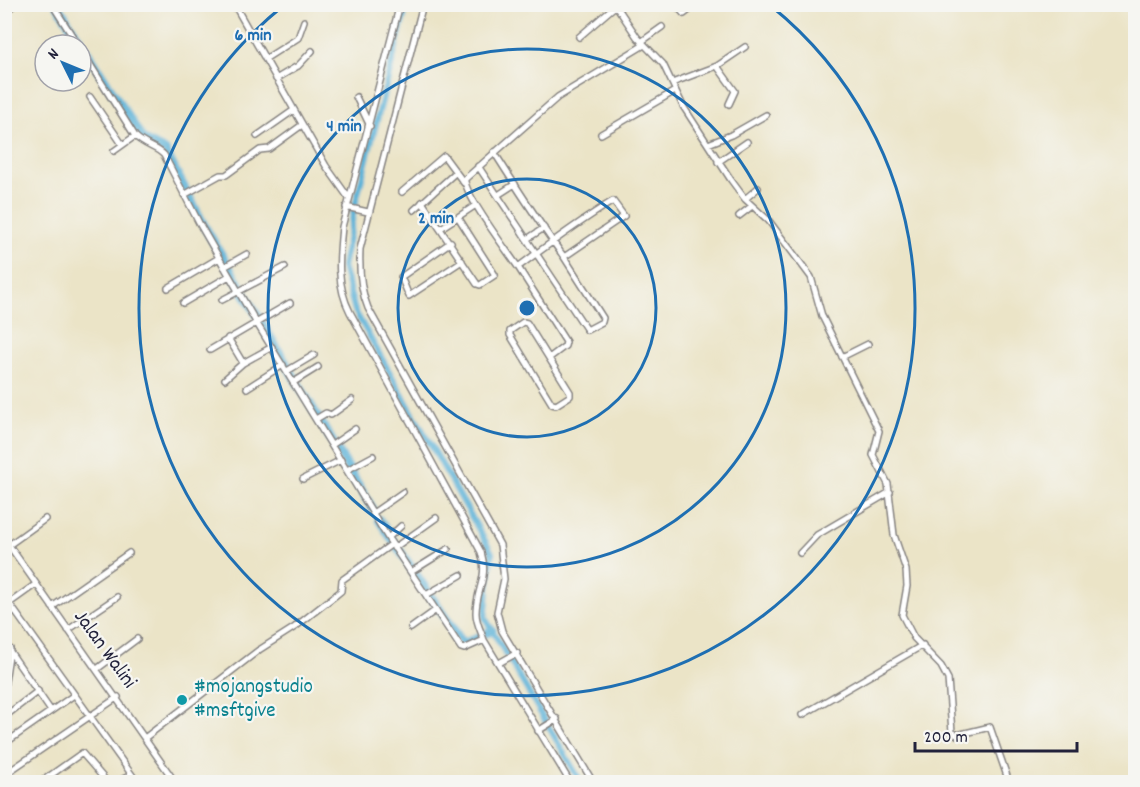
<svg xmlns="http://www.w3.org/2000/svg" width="1140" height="787" viewBox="0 0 1140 787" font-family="Dekko,sans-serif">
  <rect width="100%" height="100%" fill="#f6f6f2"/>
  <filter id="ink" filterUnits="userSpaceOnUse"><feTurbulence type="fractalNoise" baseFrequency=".0167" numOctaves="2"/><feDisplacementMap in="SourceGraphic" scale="12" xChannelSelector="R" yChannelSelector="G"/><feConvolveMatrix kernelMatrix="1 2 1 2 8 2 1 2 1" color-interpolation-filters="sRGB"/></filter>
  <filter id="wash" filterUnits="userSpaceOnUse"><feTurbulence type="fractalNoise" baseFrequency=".008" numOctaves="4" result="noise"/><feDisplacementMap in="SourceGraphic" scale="24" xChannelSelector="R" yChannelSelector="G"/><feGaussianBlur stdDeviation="1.35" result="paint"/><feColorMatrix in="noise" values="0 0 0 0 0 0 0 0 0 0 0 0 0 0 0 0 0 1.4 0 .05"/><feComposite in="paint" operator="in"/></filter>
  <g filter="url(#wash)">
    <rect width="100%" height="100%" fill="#ebe4c7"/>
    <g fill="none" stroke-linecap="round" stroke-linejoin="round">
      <path stroke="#5bb2d8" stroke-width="6" d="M407,4l-52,201 -12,62 12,44 137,242 -7,65 96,164"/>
      <path stroke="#5bb2d8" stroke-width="9" d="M57,4l86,136 22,11 41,78 166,279
        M379,520l83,122 4,1 12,-6
        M487,633l5,-3"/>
    </g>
  </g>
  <g filter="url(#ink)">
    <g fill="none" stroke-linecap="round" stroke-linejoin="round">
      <defs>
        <path id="minor" d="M52,4l26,41
          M234,4l92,162 22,31
          M400,4l-58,223c-3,30 -6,58 8,85l131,240c8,26 -5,37 -5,61 0,10 5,18 8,27l86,142
          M423,4l-63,245c-1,21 0,40 8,59l132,237 4,34 -7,33 5,19 91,151
          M615,4l22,33 26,27 20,42 48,74 14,19 24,22 42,56 11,39 57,115 -6,24 15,29 6,51 12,35 1,16 -5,29 12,23 27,28 7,13 4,53 5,3 33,-8 19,55
          M675,4l9,10 13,-10
          M4,12l12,-8
          M579,37l36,-31
          M641,42l21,-15
          M81,50l54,86c10,10 22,11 29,19l35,68 57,99 132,216 73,110 3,1 20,-9
          M265,59l33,-21 6,-17
          M4,64l2,2
          M298,66l14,-15
          M717,66l18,25 -6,13
          M276,79l20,-12
          M672,83l45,-17 28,-19
          M90,97l32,47
          M356,97l14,29
          M601,134l74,-43
          M257,136l37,-26
          M708,144l23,-9 35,-20
          M114,151l21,-15
          M494,152c23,36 45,71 70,105l60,-41 -11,-15c-33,20 -64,43 -95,66l48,75 -1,4 -16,12
          M718,162l29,-20
          M478,166l109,164 15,-8 1,-4 -39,-61
          M402,192l42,-36 20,27
          M184,195l36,-20h6l34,-25 9,-1 33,-24
          M498,195l17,-11
          M745,199l13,-11
          M422,202l55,82 3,1 15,-10 -37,-58
          M346,207l22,5
          M414,210l41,-37
          M739,216l13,-10
          M441,228l35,-23
          M527,239l17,-11
          M451,242l-50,35 8,19 53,-35
          M224,267l23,-13
          M518,267c-10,-15 -55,-74 -53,-88l93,-82 86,-52
          M168,288l51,-30
          M222,300l63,-33
          M183,303l46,-27
          M523,322l4,1 43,69v4l-14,9 -4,-1 -42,-69v-4z
          M228,338l15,25
          M210,350l80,-47
          M842,357l26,-13
          M287,371l27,-16
          M225,379l18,-16 29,-16
          M294,382l24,-15
          M247,388l36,-23
          M316,419l10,-6 5,2 21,-15
          M332,445l23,-16
          M347,470l26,-14
          M303,479l38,-19
          M373,513l30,-21
          M4,538l171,244
          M388,538l13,-12
          M9,545l36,-26
          M394,548l42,-30
          M800,553l17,-18 73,-43
          M411,572l37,-23
          M426,595l35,-20
          M4,596l133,186
          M4,607l32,-23
          M52,607l77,-54
          M411,628l25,-18
          M68,630l49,-33
          M4,643l47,68
          M499,663l18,-10
          M97,669l40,-30
          M4,688l6,-39
          M802,715l121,-70
          M4,717l34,-26
          M538,731l19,-12
          M146,737l113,-87 36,-23 41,-32 5,-4 1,-11 50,-36
          M4,744l70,-49
          M9,772l8,10
          M4,775l114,-78
          M41,782l41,-29 25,29
          M117,782l14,-7"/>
      </defs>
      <use href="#minor" stroke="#868381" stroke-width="8"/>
      <use href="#minor" stroke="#fff" stroke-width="5"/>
    </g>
  </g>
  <g fill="none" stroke="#1f6fb2" stroke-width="3">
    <circle cx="527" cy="308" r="129"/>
    <circle cx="527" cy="308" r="259"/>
    <path d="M771 6A388 388 0 1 1 283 6"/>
  </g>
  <circle fill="#0f9aa8" stroke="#f6f6f2" stroke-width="2" cx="182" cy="700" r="6"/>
  <g text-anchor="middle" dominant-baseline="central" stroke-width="4.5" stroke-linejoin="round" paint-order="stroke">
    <g font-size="21" fill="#22223b" stroke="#f6f6f2">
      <text transform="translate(104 650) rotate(54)">Jalan Walini</text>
    </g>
    <g font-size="21" fill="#0d838f" stroke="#f6f6f2" text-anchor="start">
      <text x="194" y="688">#mojangstudio<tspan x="194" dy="24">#msftgive</tspan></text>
    </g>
  </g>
  <circle cx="527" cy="308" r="9" fill="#1f6fb2" stroke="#f6f6f2" stroke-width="3"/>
  <g font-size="18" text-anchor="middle" font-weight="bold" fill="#1f6fb2" stroke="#f6f6f2" stroke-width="4.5" stroke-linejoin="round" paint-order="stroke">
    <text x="253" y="40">6 min</text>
    <text x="344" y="131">4 min</text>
    <text x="436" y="223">2 min</text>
  </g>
  <rect width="1140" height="787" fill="none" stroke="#f6f6f2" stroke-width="24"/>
  <g transform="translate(63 63) rotate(313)"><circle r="28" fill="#f6f6f2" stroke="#a1a1a9" stroke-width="1.5"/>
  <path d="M0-4.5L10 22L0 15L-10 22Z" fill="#1f6fb2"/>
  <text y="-9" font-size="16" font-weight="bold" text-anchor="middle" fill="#22223b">N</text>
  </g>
  <path d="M915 742v9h162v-9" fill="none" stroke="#22223b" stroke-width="3"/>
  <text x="924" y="742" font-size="18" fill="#22223b" stroke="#f6f6f2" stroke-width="4.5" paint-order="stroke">200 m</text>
</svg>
